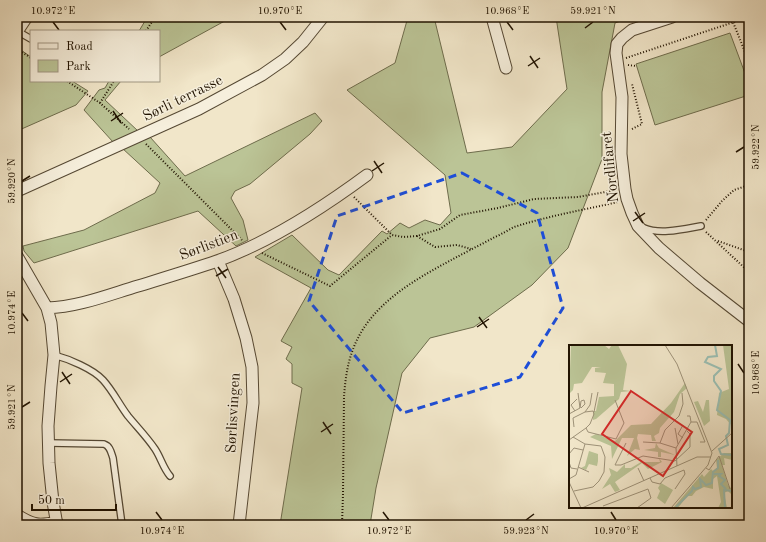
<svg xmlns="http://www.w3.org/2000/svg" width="766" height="542" viewBox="0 0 766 542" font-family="'Old Standard TT',serif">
  <rect width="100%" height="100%" fill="#f1e6c9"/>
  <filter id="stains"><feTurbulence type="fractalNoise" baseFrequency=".005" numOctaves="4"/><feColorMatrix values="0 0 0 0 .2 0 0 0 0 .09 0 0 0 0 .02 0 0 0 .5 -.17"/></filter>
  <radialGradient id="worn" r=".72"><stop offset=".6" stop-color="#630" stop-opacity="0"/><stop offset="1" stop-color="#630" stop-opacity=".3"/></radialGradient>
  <path fill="#bbc496" stroke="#6e6c4c" d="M144,17h88l-73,40v-26h-20l6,-10z
    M408,17h26l33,136 45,-6 55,-58 -11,-72h75l-16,6 -13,69v67l-34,89 -36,37 -58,42 -44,11 -28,35 -26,115 -6,37h-90l22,-137 -10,-5v-19l-6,-5 6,-12 -11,-6 30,-53 -56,-31 37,-22 36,35 11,5 43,-44 5,3 13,-11 9,5 16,-8 15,5 11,-12 -6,-38 -98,-85 48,-27z
    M730,33l19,51v11l-94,30 -19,-61z
    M18,48l13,9v24h41l16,10 -12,14 -59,26z
    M109,81h12l-16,19 33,31 -25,11 -29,-32 15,-20 6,-2z
    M315,113l7,8 -12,13 -60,50 -15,7 -4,7 12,22 5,20 -12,6 -38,-35 -164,52 -10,-12 -1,-5 61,-16 71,-37 5,-10 -38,-35 28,-11 35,39z"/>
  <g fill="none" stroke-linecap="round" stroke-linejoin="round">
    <defs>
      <path id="service" d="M17,31l14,8
        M644,228c16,7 40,1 57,-2
        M54,355c15,4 39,14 49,25 10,11 16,24 25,36 9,11 19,21 27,33 6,9 8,19 15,27
        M49,443l55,1c6,2 7,8 9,14l9,67"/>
      <path id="minor" d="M492,17l14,51
        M672,17l-40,13 -10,8 -5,6 -1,9 6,44 -1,57 4,35 2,10 5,14 6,13 21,22 41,35 49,38
        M17,191l182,-82 63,-34 23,-16 18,-17 20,-25
        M17,256l30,52 4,15 3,32 -3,31 -3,40 1,37 4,39 4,23
        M218,261l16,38 12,39 6,29 1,36 -14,122
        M47,308c31,-1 61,-13 91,-22 26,-8 53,-16 79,-25 53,-19 104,-52 150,-86
        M17,515c16,10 21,11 40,7"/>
      <path id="tertiary" d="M17,29l8,-12"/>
    </defs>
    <use href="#service" stroke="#554833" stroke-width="8"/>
    <use href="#minor" stroke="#554833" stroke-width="13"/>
    <use href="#tertiary" stroke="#554833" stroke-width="16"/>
    <path stroke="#211301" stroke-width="2" stroke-dasharray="1 2" stroke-linecap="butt" d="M731,17l18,45
      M146,31l9,-14
      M17,49l14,9
      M626,58l123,-41
      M628,65l8,1
      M67,81l33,22 29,26
      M100,103l14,-22
      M632,129l10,-5 -10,-40
      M146,144l96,96
      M354,197l38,38 11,2 14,-1 23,-7 20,-14 38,-7 36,-9 44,-2 38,-7
      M706,220l16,-19 12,-11 15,-5
      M706,232l43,40
      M417,236l18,11 22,-2 14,4
      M718,241l31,11
      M262,253l68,33 62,-51
      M342,525l1,-31 1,-97c1,-15 3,-31 8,-45 16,-47 62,-72 103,-94 13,-7 27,-14 40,-21 7,-3 13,-7 19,-10 34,-11 69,-17 104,-25"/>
    <use href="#service" stroke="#f6efdc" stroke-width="5.5"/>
    <use href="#minor" stroke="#f6efdc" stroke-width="11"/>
    <use href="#tertiary" stroke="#f6efdc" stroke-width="14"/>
  </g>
  <path fill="none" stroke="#1d4ed8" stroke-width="3" stroke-dasharray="8 5" stroke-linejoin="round" d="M462,173l75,40 26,95 -43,69 -117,36 -94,-112 28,-85z"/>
  <path fill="none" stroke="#211301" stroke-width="1.5" d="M53,22l6,8M280,22l6,8M507,22l6,8M585,28l8,-6M530,56l8,12M528,66l12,-8M113,111l8,12M111,121l12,-8M736,152l8,-5M374,161l8,12M372,171l12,-8M22,181l8,-5M635,212l8,11M633,221l12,-8M218,267l8,11M216,276l12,-7M22,313l6,8M479,317l8,11M477,327l12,-8M738,364l6,9M62,372l8,12M60,382l12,-8M22,407l8,-5M323,422l8,12M321,432l12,-8M156,512l6,8M383,512l6,8M611,512l5,8M526,520l8,-6"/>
  <g text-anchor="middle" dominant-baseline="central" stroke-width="3" stroke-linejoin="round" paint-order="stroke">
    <g font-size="15" fill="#211301" stroke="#f6efdc">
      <text transform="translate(183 99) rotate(-26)">Sørli terrasse</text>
      <text transform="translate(611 167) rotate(-96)">Nordlifaret</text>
      <text transform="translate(209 246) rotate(-21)">Sørlistien</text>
      <text transform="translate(234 413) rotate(-87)">Sørlisvingen</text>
    </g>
  </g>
  <g transform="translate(569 345)">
    <rect width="163" height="163" fill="#f1e6c9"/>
    <path d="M2,0h33l5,4 3,-4h6l9,19 -4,26 8,1 -10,1 -2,7 -23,20 -3,1v-9h3l3,-14 15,-1v-12l-11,-1 3,-10 -11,-1v-4l6,-1h-9l-10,16 -8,1 -1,6 -4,4zM154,0h9v81l-6,-7 -9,-4 2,-22 10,-4zM116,38l2,5 -7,6 -6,18 -14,16 -1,5 -5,3 2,5h-4l-1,-6 -13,-1 -1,4 3,12 -5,-1 -8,7 7,-18h-12l-10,21 -1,-13 -21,-9 6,-3 19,7 16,-16 20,-1 20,-21zM137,55h3l1,21 -6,5 -10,-24 4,-1 5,11zM87,98l3,5 16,7 -14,-3v5h-3v-5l-14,-2 11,-2zM20,106l9,3v7l-1,5 -8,-2 -3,6 -5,-2 4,-2zM155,108h8v7l-8,-2 1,7h-3l6,20 4,4v6l-4,-4 -4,2 3,15h-9l3,-6 -4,-26 -4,3v10l-9,-2 -8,4 -4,5h-5l-9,12h-5l29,-34 2,3 7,-8 2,2 4,-3 -1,-8zM90,113l3,4 -14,7 -6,-6 -27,19 5,8 -5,2 -5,-8 -8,5 9,-14 -2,-7 8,4 8,-8v4h6l10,-6h19zM92,138l12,7 -8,14 -8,-6 3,-7 -2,-3z" fill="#bbc496"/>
    <path fill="none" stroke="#9bc0b5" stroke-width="2" d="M146,0l2,11 -9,1 -3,5 16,7 -7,7v5l7,10 -4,19 13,10 -1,13 -3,3 2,9 -9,4 2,5 11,1M144,129h8l-2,2 6,4 -4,4 5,5M107,162l16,-16 1,-4 2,2 6,-2 -1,-8 6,6 6,-2 1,-11 5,-4v-8M156,163l-1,-18 8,1"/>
    <path fill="none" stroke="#9e9279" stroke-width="1" d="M96,0l12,19 35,89 -4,12 -37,43M9,48l2,15M11,63l1,-7 3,-1 1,4 -4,4M6,66l-4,-6 6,-6M16,67l8,-1 1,3 -4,10 -4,4M25,67l4,-20M0,69l11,-6M122,77h6l8,20h-5M114,80l-5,9 5,4M5,82l-1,-9 12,-6 5,-7 2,-12M106,83l3,16M4,92l12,7 16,2 4,11 -1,15 -5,9 -6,6 -19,4M0,95l17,-12 2,4 28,7 8,-16 -9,-23M74,97l17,1 16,5M57,98l-11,22h6l22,-9 32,5M91,98l5,-13 14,-14 4,-12 -1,-11M143,106l20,-18M0,109l5,-6 9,2M106,116l15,-14v-13l-3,-3M0,117l2,6 6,1M108,121l-1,-18 15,-26 -1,-6h-3M9,122l11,5M69,123l6,13M137,123l3,2 10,-14 11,33M81,133l2,4 8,2 5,-6 19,-8 1,4 -10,15M0,134l7,-4 9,-31M0,137l12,26M34,161l45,-17 3,9 -14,10M13,163l115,-51h14"/>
    <path fill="#d62828" fill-opacity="0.15" stroke="#d62828" stroke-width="2" d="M62,46l61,41 -29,44 -61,-42z"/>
    <rect width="163" height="163" fill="none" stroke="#211301" stroke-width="2"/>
  </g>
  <rect width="766" height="542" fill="none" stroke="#f1e6c9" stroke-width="44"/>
  <rect x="30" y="30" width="130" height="52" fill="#f6efdc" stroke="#a19784"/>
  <rect x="38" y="43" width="20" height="6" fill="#f6efdc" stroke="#a19784"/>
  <text x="66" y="50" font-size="12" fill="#211301">Road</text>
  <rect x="38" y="60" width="20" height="12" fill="#bbc496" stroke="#a19784"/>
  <text x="66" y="70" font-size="12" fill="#211301">Park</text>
  <path d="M32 504v6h84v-6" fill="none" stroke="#211301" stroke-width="2"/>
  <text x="38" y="504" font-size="12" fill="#211301" stroke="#f6efdc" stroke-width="3" paint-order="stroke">50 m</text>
  <rect x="22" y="22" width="722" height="498" fill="none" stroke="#211301" stroke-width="1.5"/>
  <g font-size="10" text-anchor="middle" fill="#211301">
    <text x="53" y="14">10.972°E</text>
    <text x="280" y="14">10.970°E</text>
    <text x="507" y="14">10.968°E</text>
    <text x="593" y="14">59.921°N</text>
    <text transform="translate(755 147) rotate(-90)" y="4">59.922°N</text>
    <text transform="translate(11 181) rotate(-90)" y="4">59.920°N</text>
    <text transform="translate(11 313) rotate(-90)" y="4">10.974°E</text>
    <text transform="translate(755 373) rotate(-90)" y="4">10.968°E</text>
    <text transform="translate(11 407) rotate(-90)" y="4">59.921°N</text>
    <text x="162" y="534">10.974°E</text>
    <text x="389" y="534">10.972°E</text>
    <text x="526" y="534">59.923°N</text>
    <text x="616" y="534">10.970°E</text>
  </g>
  <rect width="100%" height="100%" filter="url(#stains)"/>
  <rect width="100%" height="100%" fill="url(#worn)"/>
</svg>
